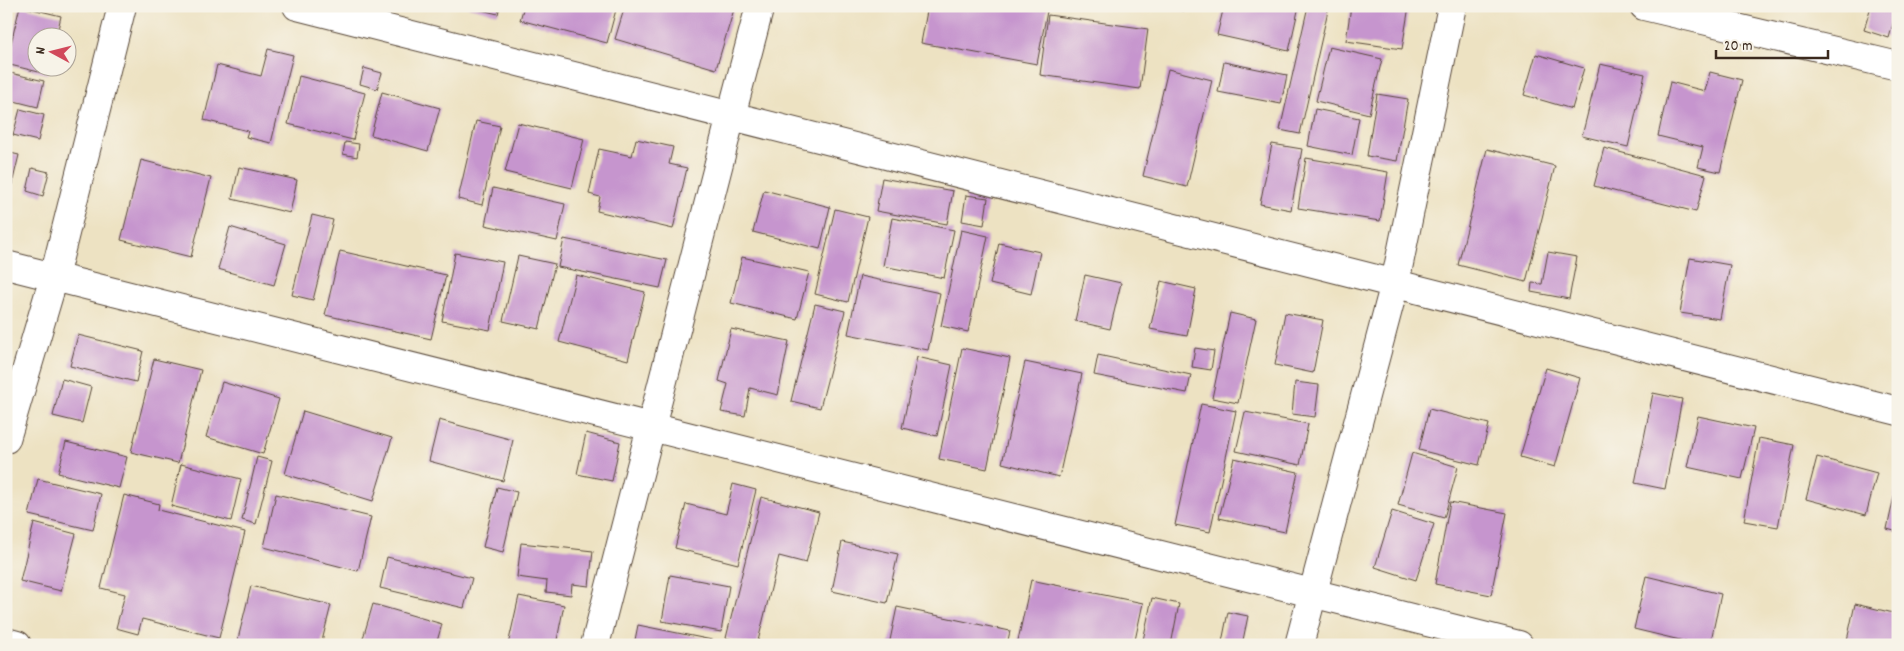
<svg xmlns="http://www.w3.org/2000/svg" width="1904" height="651" viewBox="0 0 1904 651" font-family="Dekko,sans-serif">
  <rect width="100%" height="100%" fill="#f7f3e8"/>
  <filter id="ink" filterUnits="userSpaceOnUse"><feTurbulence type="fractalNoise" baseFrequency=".02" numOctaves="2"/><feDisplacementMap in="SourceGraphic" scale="10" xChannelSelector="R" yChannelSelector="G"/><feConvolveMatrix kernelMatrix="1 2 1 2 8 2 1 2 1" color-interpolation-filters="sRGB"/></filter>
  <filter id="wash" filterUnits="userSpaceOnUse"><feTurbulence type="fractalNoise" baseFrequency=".0096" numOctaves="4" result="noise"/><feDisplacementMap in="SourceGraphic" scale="20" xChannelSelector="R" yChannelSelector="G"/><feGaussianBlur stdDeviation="1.12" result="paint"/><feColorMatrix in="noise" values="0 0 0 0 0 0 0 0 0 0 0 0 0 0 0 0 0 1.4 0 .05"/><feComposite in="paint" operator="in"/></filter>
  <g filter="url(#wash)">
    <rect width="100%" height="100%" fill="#ede2c2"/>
    <g id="blocks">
      <path fill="#c695ce" d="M20,6l41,10 -5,22h-18v30h11l-2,6 -41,-10z
        M464,6h36l-2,8z
        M524,6h93l-10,37 -87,-23z
        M625,6h110l-19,63 -101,-30z
        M899,6h17l-1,4z
        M928,6h120l-11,58 -116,-21z
        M1163,6h21l-1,5z
        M1224,6h75l-10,45 -72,-16z
        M1308,6h21l-29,128 -20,-4z
        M1351,6h58l-7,43 -56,-8z
        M1871,6h27l-9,32 -25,-8z
        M1048,15l100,14 -8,60 -100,-14z
        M1329,47l53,12 -13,55 -53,-13z
        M268,49l25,6 -22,88 -25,-6 2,-6 -44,-11 13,-55 44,11z
        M1536,54l48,14 -12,41 -48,-14z
        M1224,62l63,13 -6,29 -63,-12z
        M1600,64l45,10 -17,73 -46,-11z
        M364,68l18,5 -5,16 -17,-5z
        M1168,69l44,11 -25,107 -44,-11z
        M6,72l38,9 -6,26 -32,-8z
        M1710,72l32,8 -22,92 -22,-5 5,-20 -45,-11 12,-54 35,9z
        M299,76l66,17 -12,47 -65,-16z
        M382,92l58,16 -12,43 -57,-16z
        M1377,94l31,5 -11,62 -30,-5z
        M20,109l24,6 -6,26 -25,-6z
        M1315,109l44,9 -7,37 -44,-9z
        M6,110l4,1 -3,15h-1z
        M476,121l24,5 -18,79 -24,-6z
        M518,123l66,16 -12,49 -67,-16z
        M636,139l37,8 -4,17 18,4 -14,61 -76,-18 3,-14 -11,-3 10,-45 33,7z
        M345,142l14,2 -2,13 -14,-3z
        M1272,144l30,5 -11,61 -31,-6z
        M1604,148l102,27 -10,37 -102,-26z
        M1487,149l68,17 -29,116 -68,-17z
        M6,152l13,3 -12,50h-1z
        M1306,158l82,14 -8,49 -82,-13z
        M141,160l70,18 -20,79 -70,-17z
        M239,167l58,13 -7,33 -58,-14z
        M32,168l17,4 -6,24 -16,-5z
        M882,178l71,13 -6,33 -71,-13z
        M493,188l72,16 -8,37 -72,-16z
        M764,190l66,17 -10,42 -67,-17z
        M966,195l22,3 -4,27 -22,-4z
        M835,209l33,8 -20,85 -33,-8z
        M312,215l21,5 -20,80 -21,-5z
        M892,218l62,12 -10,48 -61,-12z
        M230,227l56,17 -12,41 -56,-16z
        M961,230l27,6 -20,96 -27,-6z
        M564,239l103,21 -7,28 -102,-21z
        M999,243l41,9 -9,42 -41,-10z
        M340,251l106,24 -15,64 -106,-24z
        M1548,252l29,5 -8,42 -38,-7 1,-9 10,1z
        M455,253l48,9 -13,68 -48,-9z
        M518,256l37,8 -16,65 -36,-8z
        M742,257l67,15 -12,47 -66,-16z
        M1690,258l40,7 -10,54 -40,-6z
        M576,275l69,17 -17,68 -69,-18z
        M1085,275l36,8 -11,46 -35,-8z
        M860,276l80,17 -12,57 -80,-16z
        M1161,281l35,8 -9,47 -37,-7z
        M815,304l30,7 -25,97 -29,-7z
        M1230,313l26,6 -18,84 -26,-5z
        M1285,313l38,7 -10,53 -38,-8z
        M731,329l58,12 -11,54 -28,-7 -5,28 -24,-4 7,-28 -9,-3z
        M78,335l65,16 -7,31 -66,-16z
        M962,348l48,10 -23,111 -48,-10z
        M1195,348l19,3 -3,19 -19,-3z
        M1098,355l93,20 -4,18 -93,-18z
        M917,357l35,8 -15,71 -35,-8z
        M154,359l47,11 -23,93 -47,-11z
        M1025,362l57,12 -23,103 -57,-14z
        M1546,368l34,10 -25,89 -35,-10z
        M62,379l29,8 -9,36 -29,-7z
        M222,382l57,17 -16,55 -57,-17z
        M1295,382l24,3 -4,32 -23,-3z
        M1653,393l29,6 -17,90 -30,-6z
        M1201,404l35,7 -26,121 -35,-7z
        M1429,409l60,15 -10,41 -60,-15z
        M303,411l89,27 -19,63 -88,-27z
        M1245,412l63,12 -8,41 -64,-14z
        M1698,416l56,12 -12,51 -55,-12z
        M439,420l74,20 -10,41 -74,-20z
        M586,433l34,9 -8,39 -35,-7z
        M1759,438l35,7 -16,82 -34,-6z
        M66,442l61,15 -8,31 -61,-15z
        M1412,453l46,14 -14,51 -46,-13z
        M257,457l15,4 -16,63 -14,-4z
        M1817,457l60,16 -11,42 -60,-16z
        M1234,458l64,14 -13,60 -66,-14z
        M181,464l60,15 -10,42 -60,-15z
        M38,479l63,15 -8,36 -64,-15z
        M1897,483h1v49l-11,-3z
        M733,484l23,6 -18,74 -63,-16 11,-44 40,10z
        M497,487l20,5 -14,60 -20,-5z
        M276,494l95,23 -13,54 -94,-24z
        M124,495l35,9 -1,6 87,22 -26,106 -77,-19 -4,15 -22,-6 9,-34 -24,-6z
        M761,497l58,15 -13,51 -27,-7 -22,89h-4l-27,-7z
        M1450,502l57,11 -16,82 -56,-11z
        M1392,511l42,13 -18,56 -41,-13z
        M34,523l42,11 -15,57 -41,-10z
        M842,542l56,12 -11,49 -55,-12z
        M521,543l72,8 -4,35 -17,-2 -1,11 -25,-3 1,-11 -30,-4z
        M387,557l85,21 -8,30 -84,-20z
        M670,575l59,11 -8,46 -59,-11z
        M1646,576l75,18 -11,51h-9l-67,-16z
        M1031,580l112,23 -9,42h-117z
        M251,586l80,19 -10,40h-76l-8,-2z
        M519,596l45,9 -8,40h-48z
        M1152,598l27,6 -8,41h-29z
        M373,604l69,20 -6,21h-75z
        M1855,604l43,10v31h-52z
        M897,607l113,24 -3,14h-118z
        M1228,612l20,4 -6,29 -20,-3z
        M638,625l79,16 -1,4h-82z"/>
    </g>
  </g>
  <g filter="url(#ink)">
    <use href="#blocks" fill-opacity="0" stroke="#564637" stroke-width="1"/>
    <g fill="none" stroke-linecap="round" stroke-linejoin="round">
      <defs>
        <path id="minor" d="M297,6l1601,405
          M6,265l1513,380
          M6,439l48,-162 68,-271
          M6,642l11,3
          M595,645l136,-529 29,-110
          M1299,645l96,-362 57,-277"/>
        <path id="tertiary" d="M1644,6l254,60"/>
      </defs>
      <use href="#minor" stroke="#564637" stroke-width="30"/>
      <use href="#tertiary" stroke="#564637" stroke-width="30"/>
      <use href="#minor" stroke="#fff" stroke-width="28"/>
      <use href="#tertiary" stroke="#fff" stroke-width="28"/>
    </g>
  </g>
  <rect width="1904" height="651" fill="none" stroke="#f7f3e8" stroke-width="25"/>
  <g transform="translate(52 52) rotate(277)"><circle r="24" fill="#f7f3e8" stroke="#aca397"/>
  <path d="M0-4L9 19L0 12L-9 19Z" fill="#d1495b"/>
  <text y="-8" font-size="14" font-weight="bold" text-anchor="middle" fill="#3b2a1e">N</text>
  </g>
  <path d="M1716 50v8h112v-8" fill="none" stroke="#3b2a1e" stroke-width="2.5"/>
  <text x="1724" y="50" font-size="15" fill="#3b2a1e" stroke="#f7f3e8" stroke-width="4" paint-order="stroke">20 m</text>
</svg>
